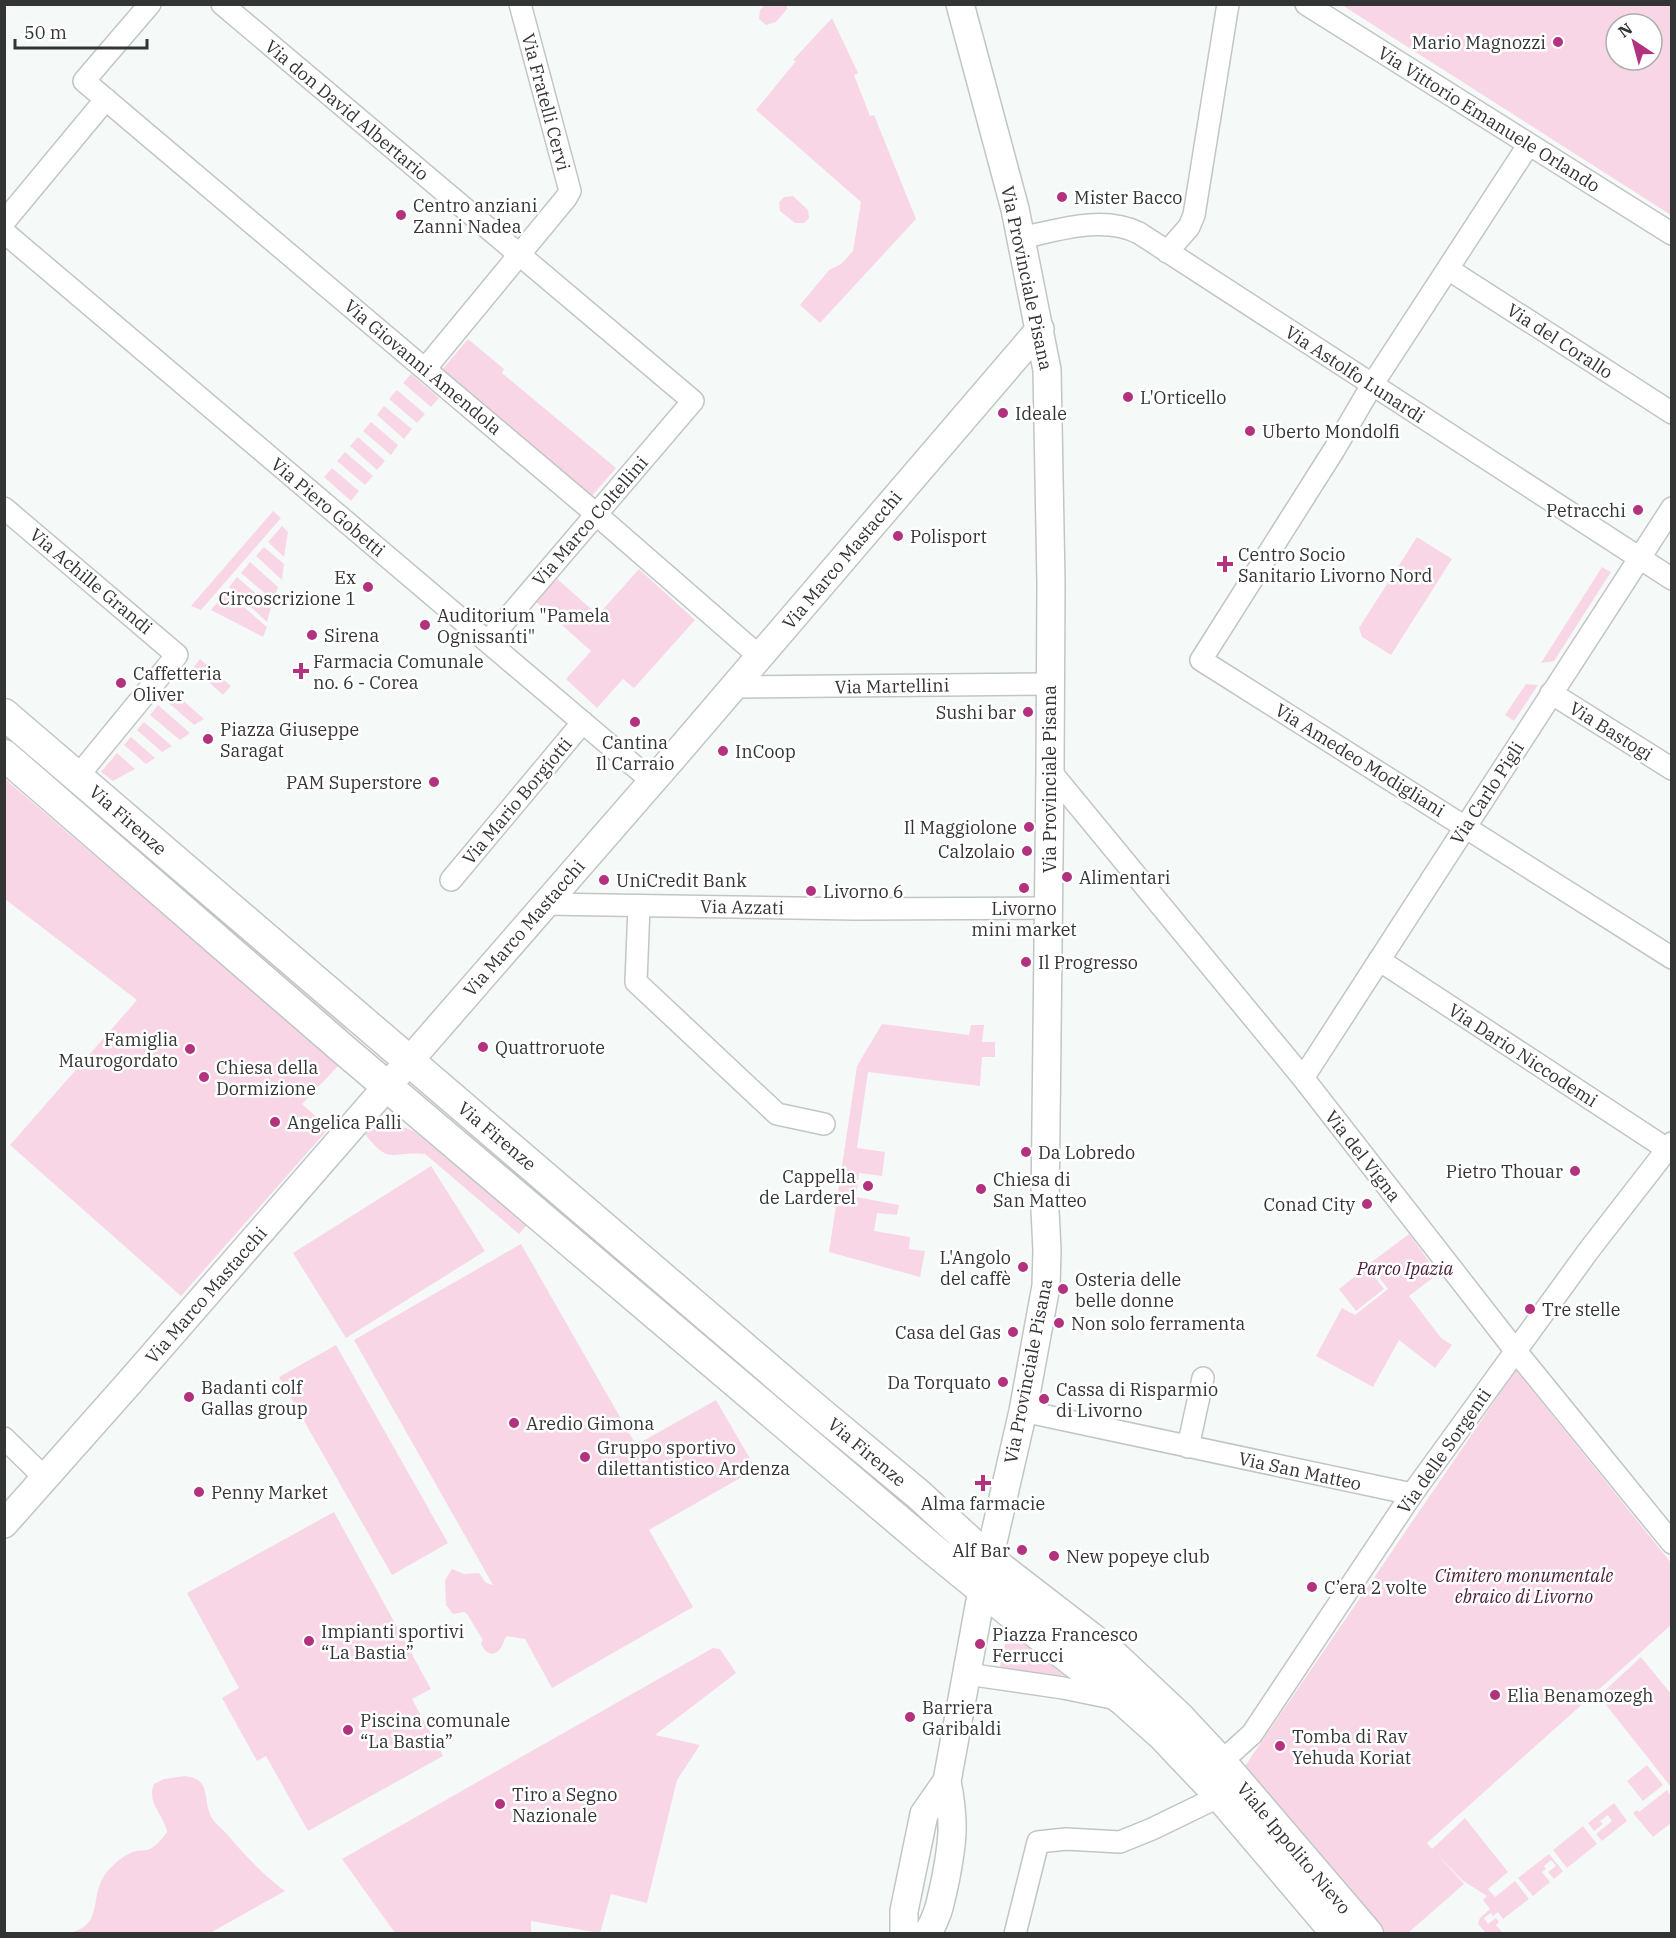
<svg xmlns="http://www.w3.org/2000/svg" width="1676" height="1938" viewBox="0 0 1676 1938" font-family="'IBM Plex Serif',serif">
  <rect width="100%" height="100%" fill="#f5faf8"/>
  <path fill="#f9d6e6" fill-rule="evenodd" d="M765,5h22v4l-11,13 -10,3 -7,-6 1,-9z
    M1342,5h329v210l-290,-185zM1616,24h36v36h-36z
    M832,18l26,55 -4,2 16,41 4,-1 42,104 -96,104 -20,-18 29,-35 12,-6 12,-13 8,-49 -105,-92 40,-49 -3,-1z
    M793,196l15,14 1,8 -5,5h-9l-15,-12 -1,-9 5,-5z
    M468,339l36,30 -2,4 114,95 -25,29 -150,-126z
    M411,374l28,24 -8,9 -28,-24z
    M397,390l28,24 -8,9 -28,-24z
    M384,406l28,23 -8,10 -27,-24z
    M371,422l27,23 -7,10 -28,-24z
    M358,437l27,24 -8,9 -27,-24z
    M345,452l28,24 -8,9 -28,-24z
    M332,468l27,23 -8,10 -27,-24z
    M273,511l8,7 -80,92 -10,-4z
    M282,526l6,6 -4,25 -16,-15z
    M1417,537l35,22 -61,96 -29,-18 -3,-9z
    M264,547l20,17 -2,16 -26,-24z
    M250,562l28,25 -5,13 -32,-27z
    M1602,567l9,5 -57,89 -13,2z
    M639,569l56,51 -61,68 -11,-9 -26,29 -31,-29 25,-28 -57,-51 21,-23 43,38z
    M237,577l34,30 -4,15 -38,-35z
    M226,592l41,35 -4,10 -52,-27z
    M200,659l31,27 -8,9 -30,-27z
    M1526,684l12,1 -24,36 -9,-6z
    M171,690l33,29 -10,6 -30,-26z
    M158,705l32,28 -10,7 -30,-25z
    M144,722l28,24 -10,6 -25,-22z
    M4,727l343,299v2l-3,3 -339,-287z
    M131,737l24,21 -9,6 -22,-19z
    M117,753l18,16 -22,12 -12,-9z
    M4,778l335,287 -37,39 27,24 -148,168 -171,-151 127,-145 -132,-101z
    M882,1024l87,11 2,-10h13l-2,17h13v15h-13l-2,29 -112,-14 -11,76 28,4 -3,24 -23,-3 -3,24 43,8 -2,10 -20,-2 -3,18 36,6 -1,12 16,2 -5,26 -91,-25 28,-186z
    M388,1124l13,2 14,6 113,92 -9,10 -94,-80c-35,-3 -35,12 -60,-20l10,-6z
    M431,1166l54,85 -139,87 -53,-85z
    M1409,1234l29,40 -29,22 32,42 11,7 -17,23 -36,-28 -26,47 -57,-31 26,-48 13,7 33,-26 -19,-25z
    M521,1244l115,201 80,-45 40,69 -107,61 44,77 -141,81 -27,-49 -18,-3c-4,5 -4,10 -8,14 -7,8 -15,2 -18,-7l2,-3 -16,-26 -3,-2 -11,2 -7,-9 -1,-25 7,-11 12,5 15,-1 7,10 7,2 -139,-245z
    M1367,1267l17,22 -28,22 -17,-22z
    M336,1345l112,198 -56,32 -113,-198z
    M1516,1370l156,194 -1,61 -244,218 5,6 33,-31 43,54 -20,17 7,8 20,-16 14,18 -26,20 -5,-7 -5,4 -2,-3 -7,5 4,6 8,-6 3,4 -3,3 7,8h-17l-8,-9 2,-6 10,-9 -7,-9 4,-4 -25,-16 -25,-26 27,30 -56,49h-24l-139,-167z
    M334,1512l97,177 -19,10 31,57 -135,75 -42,-75 -9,5 -35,-63 17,-10 -52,-95z
    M1008,1630l59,48 -67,-11z
    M713,1648l7,1 16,24 -81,62 45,10 -23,35 -30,123 -36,-9 -11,39 -69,-12v12h-136l-53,-74z
    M1641,1657l30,37v93l-72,-91z
    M1647,1765l16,20 -20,16 -16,-20z
    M185,1776c26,3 18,21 25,38 2,7 10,13 15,18 19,22 37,42 60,59l-75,42h-140c35,-9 18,-35 36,-60 6,-8 20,-20 30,-22 5,-1 10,0 14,-2 7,-4 13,-11 17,-17 -3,-17 -21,-29 -13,-48l10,-5z
    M1667,1790l4,6v27l-18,14 -20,-24 4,-3 2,2z
    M1614,1803l13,18 -25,20 -6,-7 16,-13 -4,-6 -8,6 3,3 -9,7 -6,-8z
    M1583,1826l14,18 -30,24 -14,-18z
    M1549,1854l14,17 -9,8 -6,-7 8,-6 -5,-6 -7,6 2,3 -4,3 8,10 -17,14 -15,-18z"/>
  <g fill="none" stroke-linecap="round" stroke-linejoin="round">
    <defs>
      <path id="minor" d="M150,4l-66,77 505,427 171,149
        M222,4l471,397 -205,240
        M1306,4l366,230
        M1529,144l-157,241 -38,65 -133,210 471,298
        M4,222l102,-123
        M4,232l648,549
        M1021,238c37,-8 82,-23 118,-5l533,346
        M1167,252l22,-25 5,-12 34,-211
        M1448,269l224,144
        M425,369l141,-171 4,-7 -50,-187
        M4,508l173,147 -99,121
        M734,687l316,-3
        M1551,693l121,76
        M1050,771l253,307 212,272 157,193
        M451,880l132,-158
        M545,904l311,5 191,-1
        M639,906l-3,76 141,132 47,10
        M1379,960l288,189
        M1303,1078l369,-570
        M1023,1411l389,83
        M4,1438l41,40
        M1188,1447l15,-69
        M967,1674l96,14 54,11
        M1221,1762l31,-28 160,-240 177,-244 83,-107
        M1015,1934l23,-92 28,-3 54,3 32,-13 68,-33"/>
      <path id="tertiary" d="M4,1524l125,-141 548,-630 363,-424
        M904,1934v-23l20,-97 23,-33
        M927,1934c12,-19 13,-31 18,-52 8,-41 10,-60 2,-101l35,-191 41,-179 23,-125 1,-36 -2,-40 5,-439 1,-188 -4,-213 -32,-161 -55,-205"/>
      <path id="secondary" d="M4,714l813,696 101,84 71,65 123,95 67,63 42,45 147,172
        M4,755l339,294 587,498 81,66 113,88 38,34 58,61 117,138"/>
    </defs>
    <use href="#minor" stroke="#c1c6c4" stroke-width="24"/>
    <use href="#tertiary" stroke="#c1c6c4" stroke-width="30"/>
    <use href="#secondary" stroke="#c1c6c4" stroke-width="33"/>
    <use href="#minor" stroke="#fff" stroke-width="21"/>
    <use href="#tertiary" stroke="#fff" stroke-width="27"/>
    <use href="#secondary" stroke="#fff" stroke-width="30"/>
  </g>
  <g fill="#b2327e" stroke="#fff" stroke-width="2">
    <circle cx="1558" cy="42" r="6"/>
    <circle cx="1062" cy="197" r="6"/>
    <circle cx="401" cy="215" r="6"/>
    <circle cx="1128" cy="397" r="6"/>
    <circle cx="1003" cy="413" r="6"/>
    <circle cx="1250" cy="431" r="6"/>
    <circle cx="1638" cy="510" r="6"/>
    <circle cx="898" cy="536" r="6"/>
    <path d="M1222 555h6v6h6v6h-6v6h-6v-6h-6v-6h6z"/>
    <circle cx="368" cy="587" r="6"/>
    <circle cx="425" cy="625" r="6"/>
    <circle cx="312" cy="635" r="6"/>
    <path d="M298 662h6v6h6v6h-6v6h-6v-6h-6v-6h6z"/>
    <circle cx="121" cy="683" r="6"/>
    <circle cx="1028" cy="712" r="6"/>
    <circle cx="635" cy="722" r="6"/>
    <circle cx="208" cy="739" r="6"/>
    <circle cx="723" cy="751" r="6"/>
    <circle cx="434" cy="782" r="6"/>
    <circle cx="1029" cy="827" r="6"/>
    <circle cx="1027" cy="851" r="6"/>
    <circle cx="1067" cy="877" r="6"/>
    <circle cx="604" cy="880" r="6"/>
    <circle cx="1024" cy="888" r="6"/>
    <circle cx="811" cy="891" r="6"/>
    <circle cx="1026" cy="962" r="6"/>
    <circle cx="483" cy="1047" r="6"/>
    <circle cx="190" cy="1049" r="6"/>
    <circle cx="204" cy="1077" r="6"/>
    <circle cx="275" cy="1122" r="6"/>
    <circle cx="1026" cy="1152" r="6"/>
    <circle cx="1575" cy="1171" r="6"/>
    <circle cx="868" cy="1186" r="6"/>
    <circle cx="981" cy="1189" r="6"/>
    <circle cx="1367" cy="1204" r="6"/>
    <circle cx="1023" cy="1267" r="6"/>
    <circle cx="1063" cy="1289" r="6"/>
    <circle cx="1530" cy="1309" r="6"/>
    <circle cx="1059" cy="1323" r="6"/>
    <circle cx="1013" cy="1332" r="6"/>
    <circle cx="1003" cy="1382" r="6"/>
    <circle cx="189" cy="1397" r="6"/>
    <circle cx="1044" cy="1399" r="6"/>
    <circle cx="514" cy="1423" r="6"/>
    <circle cx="585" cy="1457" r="6"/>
    <path d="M980 1474h6v6h6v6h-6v6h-6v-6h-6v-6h6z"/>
    <circle cx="199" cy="1492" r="6"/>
    <circle cx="1022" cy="1550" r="6"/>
    <circle cx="1054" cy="1556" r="6"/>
    <circle cx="1312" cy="1587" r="6"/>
    <circle cx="309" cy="1641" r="6"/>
    <circle cx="980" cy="1644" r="6"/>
    <circle cx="1495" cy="1695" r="6"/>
    <circle cx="910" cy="1717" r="6"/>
    <circle cx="348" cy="1730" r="6"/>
    <circle cx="1280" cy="1746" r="6"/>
    <circle cx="500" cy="1804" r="6"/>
  </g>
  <g text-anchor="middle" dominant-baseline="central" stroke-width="5" stroke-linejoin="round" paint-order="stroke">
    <g font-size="18" fill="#333534" stroke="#fff" text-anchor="start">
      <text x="1546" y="42" text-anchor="end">Mario Magnozzi</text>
      <text x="1074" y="197">Mister Bacco</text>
      <text x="413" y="205">Centro anziani<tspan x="413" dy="21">Zanni Nadea</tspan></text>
      <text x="1140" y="397">L'Orticello</text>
      <text x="1015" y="413">Ideale</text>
      <text x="1262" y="431">Uberto Mondolfi</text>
      <text x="1626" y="510" text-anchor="end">Petracchi</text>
      <text x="910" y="536">Polisport</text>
      <text x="1238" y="554">Centro Socio<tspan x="1238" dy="21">Sanitario Livorno Nord</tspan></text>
      <text x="356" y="577" text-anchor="end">Ex<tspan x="356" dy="21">Circoscrizione 1</tspan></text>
      <text x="437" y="615">Auditorium "Pamela<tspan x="437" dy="21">Ognissanti"</tspan></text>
      <text x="324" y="635">Sirena</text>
      <text x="313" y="661">Farmacia Comunale<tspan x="313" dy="21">no. 6 - Corea</tspan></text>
      <text x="133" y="673">Caffetteria<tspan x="133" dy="21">Oliver</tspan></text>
      <text x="1016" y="712" text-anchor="end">Sushi bar</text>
      <text x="220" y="729">Piazza Giuseppe<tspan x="220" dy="21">Saragat</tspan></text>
      <text x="635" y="742" text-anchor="middle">Cantina<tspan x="635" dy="21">Il Carraio</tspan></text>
      <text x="735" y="751">InCoop</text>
      <text x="422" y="782" text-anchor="end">PAM Superstore</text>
      <text x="1017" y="827" text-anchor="end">Il Maggiolone</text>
      <text x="1015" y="851" text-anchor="end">Calzolaio</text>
      <text x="1079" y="877">Alimentari</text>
      <text x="616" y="880">UniCredit Bank</text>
      <text x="823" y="891">Livorno 6</text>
      <text x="1024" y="908" text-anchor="middle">Livorno<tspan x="1024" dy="21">mini market</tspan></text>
      <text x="1038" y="962">Il Progresso</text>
      <text x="178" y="1039" text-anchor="end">Famiglia<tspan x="178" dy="21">Maurogordato</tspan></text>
      <text x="495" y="1047">Quattroruote</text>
      <text x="216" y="1067">Chiesa della<tspan x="216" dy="21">Dormizione</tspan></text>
      <text x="287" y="1122">Angelica Palli</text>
      <text x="1038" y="1152">Da Lobredo</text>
      <text x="1563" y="1171" text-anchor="end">Pietro Thouar</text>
      <text x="856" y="1176" text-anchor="end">Cappella<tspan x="856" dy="21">de Larderel</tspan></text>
      <text x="993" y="1179">Chiesa di<tspan x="993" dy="21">San Matteo</tspan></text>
      <text x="1355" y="1204" text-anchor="end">Conad City</text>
      <text x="1011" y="1257" text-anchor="end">L'Angolo<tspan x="1011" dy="21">del caffè</tspan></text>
      <text x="1075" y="1279">Osteria delle<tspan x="1075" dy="21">belle donne</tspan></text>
      <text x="1542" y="1309">Tre stelle</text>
      <text x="1071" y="1323">Non solo ferramenta</text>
      <text x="1001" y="1332" text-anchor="end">Casa del Gas</text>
      <text x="991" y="1382" text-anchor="end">Da Torquato</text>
      <text x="201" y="1387">Badanti colf<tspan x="201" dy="21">Gallas group</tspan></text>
      <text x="1056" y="1389">Cassa di Risparmio<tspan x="1056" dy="21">di Livorno</tspan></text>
      <text x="526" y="1423">Aredio Gimona</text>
      <text x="597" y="1447">Gruppo sportivo<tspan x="597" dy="21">dilettantistico Ardenza</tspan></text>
      <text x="211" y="1492">Penny Market</text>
      <text x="983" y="1503" text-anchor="middle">Alma farmacie</text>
      <text x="1010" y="1550" text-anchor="end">Alf Bar</text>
      <text x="1066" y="1556">New popeye club</text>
      <text x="1324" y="1587">C’era 2 volte</text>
      <text x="321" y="1631">Impianti sportivi<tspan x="321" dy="21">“La Bastia”</tspan></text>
      <text x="992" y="1634">Piazza Francesco<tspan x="992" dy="21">Ferrucci</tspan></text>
      <text x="1507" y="1695">Elia Benamozegh</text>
      <text x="922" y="1707">Barriera<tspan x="922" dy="21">Garibaldi</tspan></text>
      <text x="360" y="1720">Piscina comunale<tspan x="360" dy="21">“La Bastia”</tspan></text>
      <text x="1292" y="1736">Tomba di Rav<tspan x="1292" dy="21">Yehuda Koriat</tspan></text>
      <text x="512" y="1794">Tiro a Segno<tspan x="512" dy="21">Nazionale</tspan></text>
    </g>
    <g font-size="18" fill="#333534" stroke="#fff">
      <text transform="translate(546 102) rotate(75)">Via Fratelli Cervi</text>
      <text transform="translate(347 110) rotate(40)">Via don David Albertario</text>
      <text transform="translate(1489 119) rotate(32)">Via Vittorio Emanuele Orlando</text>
      <text transform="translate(1027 278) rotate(78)">Via Provinciale Pisana</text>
      <text transform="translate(1560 341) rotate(33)">Via del Corallo</text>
      <text transform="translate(423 367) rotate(40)">Via Giovanni Amendola</text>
      <text transform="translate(1355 374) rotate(33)">Via Astolfo Lunardi</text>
      <text transform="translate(328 507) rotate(40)">Via Piero Gobetti</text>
      <text transform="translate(590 521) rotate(-49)">Via Marco Coltellini</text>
      <text transform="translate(842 560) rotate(-50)">Via Marco Mastacchi</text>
      <text transform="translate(91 581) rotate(40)">Via Achille Grandi</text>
      <text transform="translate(892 686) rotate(-1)">Via Martellini</text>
      <text transform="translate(1611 731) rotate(32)">Via Bastogi</text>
      <text transform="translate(1360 760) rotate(32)">Via Amedeo Modigliani</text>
      <text transform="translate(1049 779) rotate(-90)">Via Provinciale Pisana</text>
      <text transform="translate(1487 793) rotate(-57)">Via Carlo Pigli</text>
      <text transform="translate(517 801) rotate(-50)">Via Mario Borgiotti</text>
      <text transform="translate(128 820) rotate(41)">Via Firenze</text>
      <text transform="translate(742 907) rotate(1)">Via Azzati</text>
      <text transform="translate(524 928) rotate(-49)">Via Marco Mastacchi</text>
      <text transform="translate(1523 1055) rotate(33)">Via Dario Niccodemi</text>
      <text transform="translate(497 1136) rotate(40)">Via Firenze</text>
      <text transform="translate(1363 1156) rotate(52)">Via del Vigna</text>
      <text transform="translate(206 1295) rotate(-49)">Via Marco Mastacchi</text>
      <text transform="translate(1028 1371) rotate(-79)">Via Provinciale Pisana</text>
      <text transform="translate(1444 1451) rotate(-55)">Via delle Sorgenti</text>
      <text transform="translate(867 1452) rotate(40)">Via Firenze</text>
      <text transform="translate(1300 1471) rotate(12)">Via San Matteo</text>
      <text transform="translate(1294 1848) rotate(50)">Viale Ippolito Nievo</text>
    </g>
    <g font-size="18" font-style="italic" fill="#4b1d37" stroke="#fff">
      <text x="1405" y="1268">Parco Ipazia</text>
      <text x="1524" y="1575">Cimitero monumentale<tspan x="1524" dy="21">ebraico di Livorno</tspan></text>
    </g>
  </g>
  <rect width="1676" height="1938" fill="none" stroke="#333534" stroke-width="12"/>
  <g transform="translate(1634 42) rotate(324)"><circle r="28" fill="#ffffff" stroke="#adaeae" stroke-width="1.5"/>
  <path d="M0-4.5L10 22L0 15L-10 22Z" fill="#b2327e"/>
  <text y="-9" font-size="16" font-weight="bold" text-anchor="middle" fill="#333534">N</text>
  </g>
  <path d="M15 39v9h132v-9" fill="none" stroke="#333534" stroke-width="3"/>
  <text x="24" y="39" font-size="18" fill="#333534" stroke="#ffffff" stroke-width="4.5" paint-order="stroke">50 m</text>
</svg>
